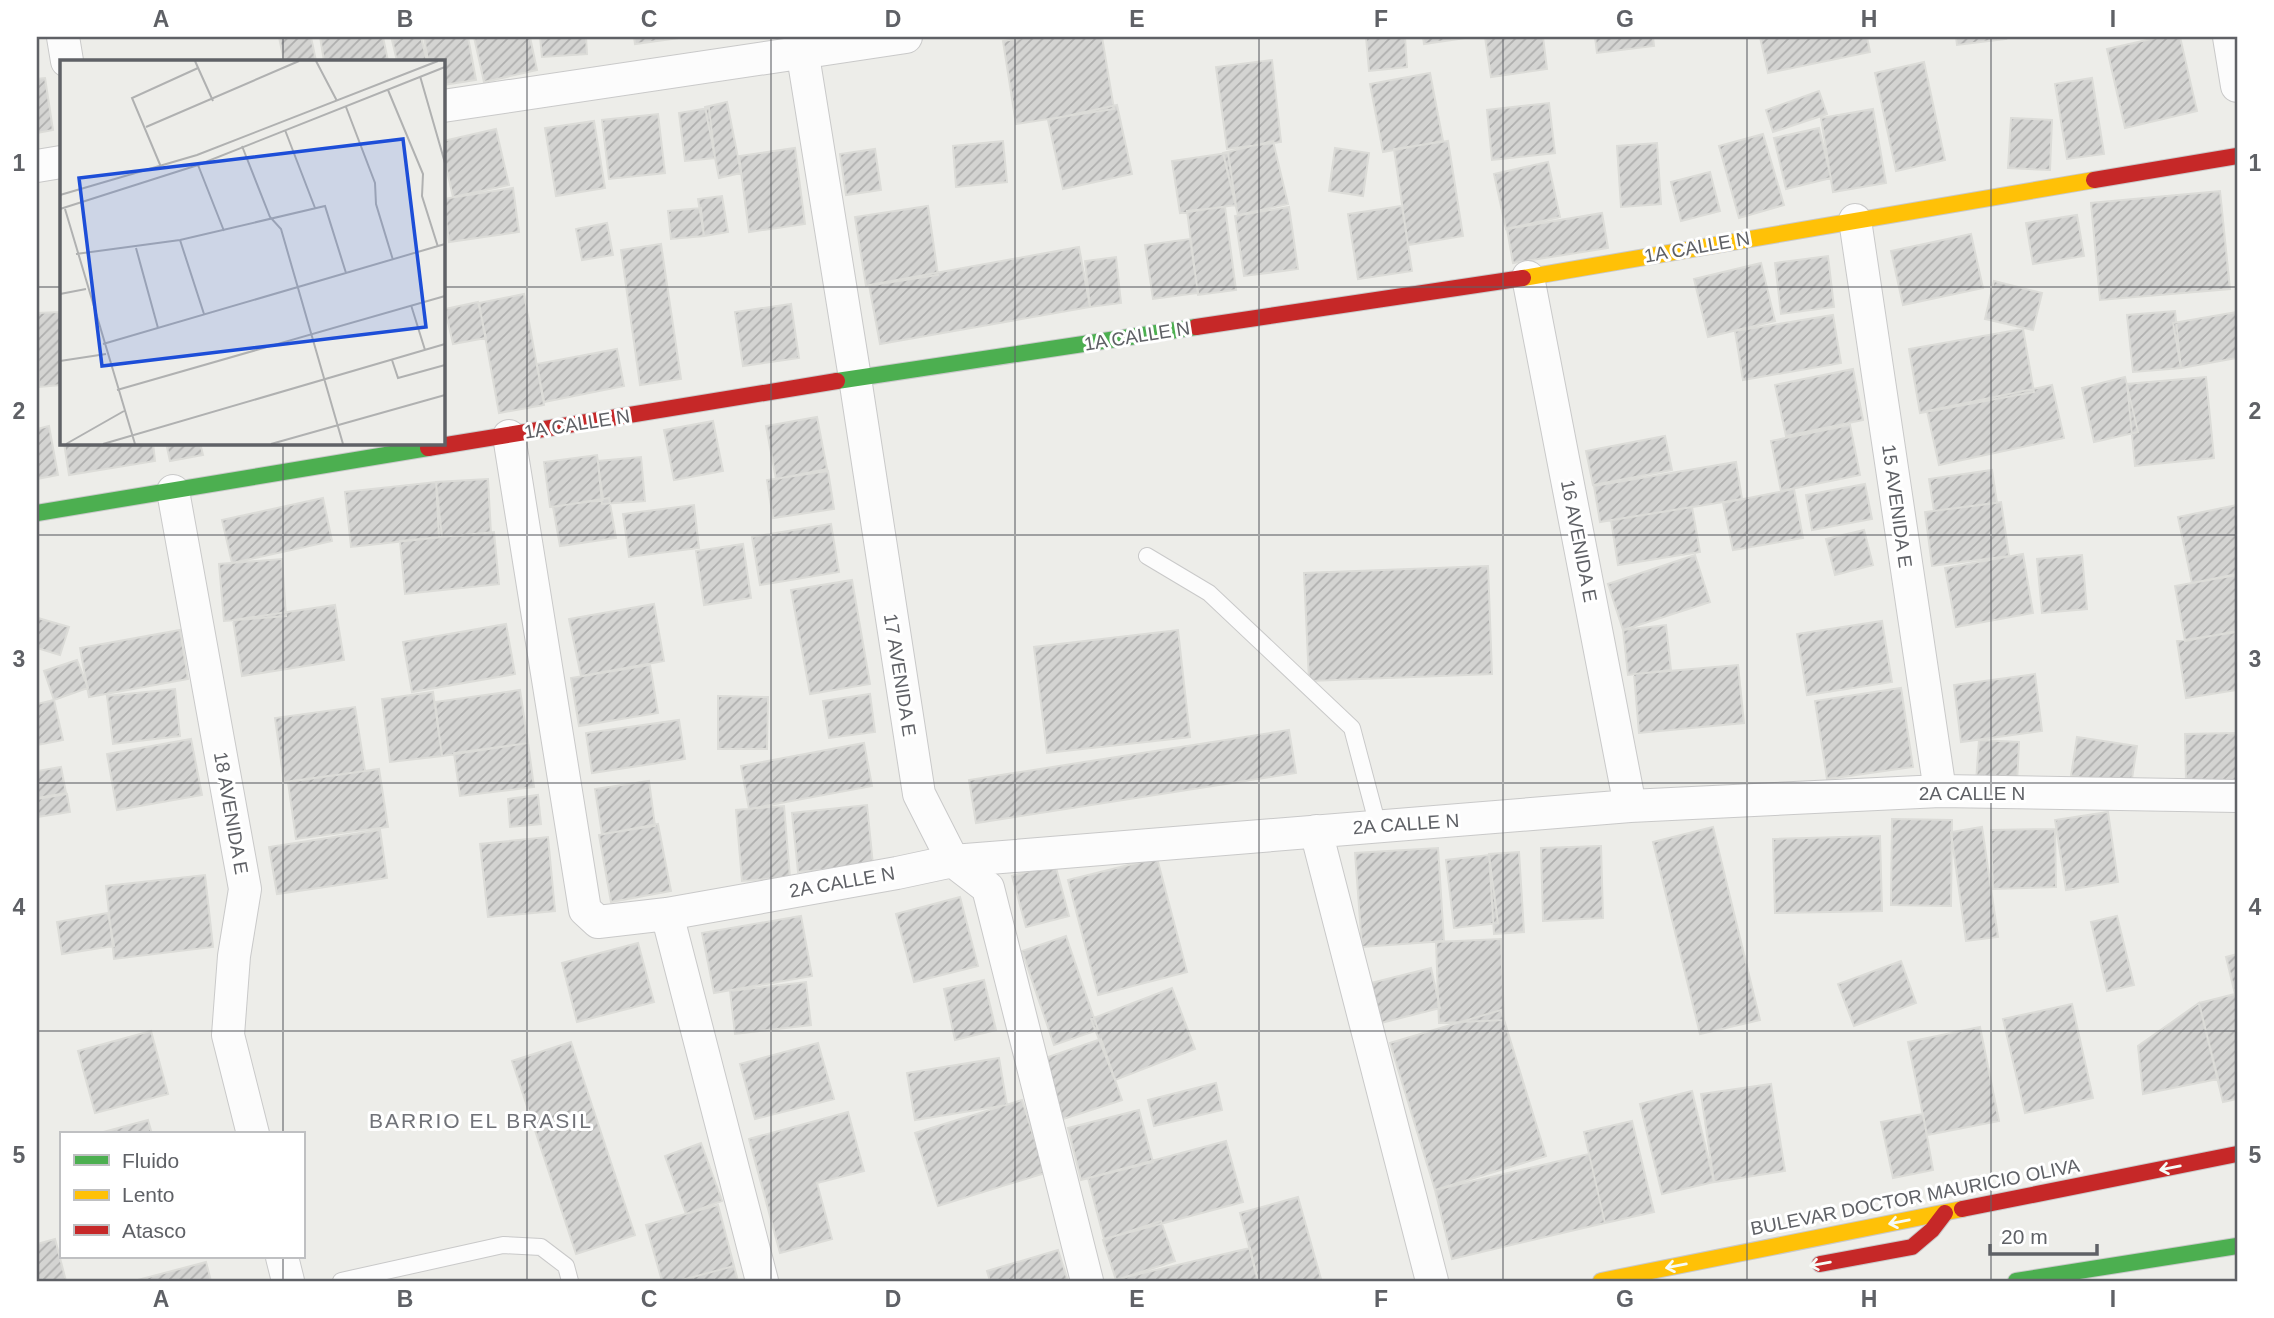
<svg xmlns="http://www.w3.org/2000/svg" width="2274" height="1318" viewBox="0 0 2274 1318" font-family="Helvetica,sans-serif">
  <defs>
    <pattern id="building-hatch" width="6" height="6" patternUnits="userSpaceOnUse" patternTransform="scale(1.75)"><rect width="6" height="6" fill="#d4d4d2"/><path d="M-1 1l2-2M0 6l6-6M5 7l2-2" fill="none" stroke="#afafae"/></pattern>
  </defs>
  <rect width="100%" height="100%" fill="#edede9"/>
  <path fill="url(#building-hatch)" stroke="#dcdcd8" stroke-width="2" d="M279,37h32l5,24h-32z
    M320,37h63l5,24h-64z
    M407,37h14l6,24h-30l-5,-21z
    M424,37h44l8,43 -33,5v-24h-15z
    M474,37h56l7,33 -53,12z
    M540,37h46l1,17 -45,3z
    M634,37h52l-51,7z
    M1030,37h72l12,72 -98,15 -13,-83z
    M1366,37h39l2,30 -38,4z
    M1423,37h49l-48,7z
    M1485,37h58l4,32 -56,8z
    M1595,37h58l1,9 -57,7z
    M1760,37h107l3,15 -102,21z
    M1956,37h49l1,2 -49,6z
    M2160,37h20l17,74 -72,17 -18,-79z
    M1272,60l9,82 -54,7 -11,-82z
    M1924,62l21,98 -49,11 -21,-98z
    M1430,73l13,68 -60,11 -13,-68z
    M45,78l8,52 -16,3v-54z
    M2092,78l12,76 -37,5 -12,-75z
    M1819,91l8,23 -54,18 -7,-22z
    M727,102l14,71 -22,5 -14,-71z
    M1549,103l6,50 -63,7 -5,-50z
    M1117,105l15,69 -69,15 -15,-69z
    M709,108l6,50 -30,3 -6,-48z
    M1873,109l13,74 -53,9 -12,-74z
    M658,114l7,59 -56,6 -7,-59z
    M2011,118l41,2 -2,50 -42,-2z
    M594,121l11,67 -49,8 -11,-68z
    M1819,128l12,50 -45,11 -12,-51z
    M496,129l13,56 -56,12 -10,-44v-12z
    M1763,134l21,71 -45,13 -20,-72z
    M1003,141l4,41 -51,5 -3,-41z
    M1273,141l15,63 -50,11 -15,-62z
    M1448,141l15,95 -55,9 -14,-96z
    M1657,143l4,61 -40,3 -4,-61z
    M795,148l10,76 -56,8 -10,-76z
    M1335,148l34,5 -6,43 -34,-5z
    M875,149l6,41 -35,5 -6,-41z
    M1228,153l8,52 -56,8 -8,-52z
    M1548,162l12,55 -54,12 -12,-55z
    M1710,172l10,39 -39,10 -10,-39z
    M513,188l6,44 -70,10 -6,-43z
    M2220,191l10,98 -130,11 -9,-97z
    M722,196l6,36 -24,4 -6,-37z
    M928,206l10,69 -72,11 -11,-69z
    M1402,206l10,65 -54,8 -10,-65z
    M1225,207l11,83 -38,5 -11,-84z
    M1289,207l9,62 -54,7 -9,-60z
    M701,208l3,28 -33,3 -3,-28z
    M1602,213l6,35 -95,15 -6,-34z
    M2077,215l7,41 -51,8 -7,-41z
    M607,223l6,32 -31,5 -6,-31z
    M1971,234l12,54 -80,17 -12,-54z
    M1190,239l8,54 -45,6 -8,-54z
    M661,244l20,135 -41,6 -19,-135z
    M1079,247l11,60 -210,37 -11,-59z
    M1828,256l6,51 -53,7 -6,-51z
    M1116,257l5,46 -31,4 -5,-46z
    M1761,263l14,58 -67,16 -14,-58z
    M1994,281l48,12 -9,37 -48,-11z
    M524,294l20,111 -45,8 -20,-110z
    M478,302l8,36 -33,6 -8,-35z
    M791,304l8,54 -56,8 -8,-54z
    M2175,311l6,57 -48,4 -6,-57z
    M61,312v73l-22,2 -2,-74z
    M2237,312v46l-56,10 -8,-45z
    M1833,315l8,48 -98,17 -8,-49z
    M2023,329l11,63 -114,21 -11,-64z
    M617,349l7,37 -80,16 -7,-38z
    M1853,369l10,51 -77,16 -11,-51z
    M2125,377l13,55 -44,10 -12,-54z
    M2206,377l8,81 -79,8 -8,-82z
    M2052,385l12,53 -125,27 -12,-54z
    M817,417l10,52 -51,10 -10,-53z
    M713,421l10,50 -49,9 -10,-50z
    M1850,425l10,50 -79,16 -10,-50z
    M49,426l9,49 -21,4v-50z
    M1665,436l7,34 -79,15 -7,-34z
    M64,443h89l2,18 -86,14z
    M166,443h34l3,12 -33,6z
    M597,455l6,45 -53,7 -6,-45z
    M641,457l4,44 -43,3 -4,-43z
    M1736,462l6,37 -142,23 -6,-36z
    M1992,470l5,33 -63,8 -5,-32z
    M828,471l6,38 -61,9 -6,-38z
    M488,479l3,55 -52,3 -3,-55z
    M436,482l6,55 -91,10 -6,-55z
    M1865,484l7,35 -60,11 -6,-35z
    M1794,489l9,49 -70,12 -10,-47z
    M323,498l9,43 -100,22 -10,-43z
    M609,498l7,40 -56,8 -7,-39z
    M2001,502l8,54 -77,10 -7,-54z
    M694,505l5,43 -70,9 -6,-43z
    M2237,505v69l-45,9 -14,-66z
    M1692,507l8,45 -82,13 -7,-45z
    M831,524l8,48 -79,13 -8,-48z
    M1864,530l9,35 -38,10 -9,-36z
    M494,532l5,52 -94,10 -5,-53z
    M743,544l8,54 -47,7 -8,-54z
    M2023,554l10,59 -77,14 -11,-59z
    M1695,555l15,47 -87,28 -15,-46z
    M2082,555l5,54 -45,4 -5,-54z
    M282,559l4,57 -62,5 -5,-57z
    M1488,566l4,108 -183,7 -5,-108z
    M2237,575v56l-52,10 -10,-55z
    M852,580l18,104 -60,10 -19,-104z
    M654,604l10,57 -83,15 -12,-57z
    M335,605l9,55 -102,16 -9,-56z
    M38,618l31,9 -9,28 -23,-7z
    M1882,621l10,61 -85,13 -10,-61z
    M506,624l9,50 -103,18 -9,-50z
    M1666,625l5,45 -43,5 -5,-45z
    M180,630l8,49 -99,18 -9,-49z
    M1178,630l12,107 -143,16 -13,-106z
    M2237,632v58l-51,8 -9,-57z
    M77,660l11,28 -34,12 -10,-29z
    M650,665l8,48 -79,13 -8,-48z
    M1738,665l6,58 -105,10 -5,-59z
    M2035,674l7,57 -81,11 -7,-57z
    M1901,688l12,79 -86,12 -12,-78z
    M175,689l5,47 -67,8 -6,-48z
    M520,690l8,53 -86,13 -7,-54z
    M433,692l9,64 -52,6 -8,-63z
    M870,694l5,38 -46,6 -6,-37z
    M718,696l50,1 -1,52h-49z
    M54,700l9,40 -26,5v-41z
    M355,707l10,64 -81,11 -9,-64z
    M679,720l6,39 -93,14 -6,-40z
    M1289,730l7,43 -320,50 -7,-43z
    M2237,733v48h-51l-1,-47z
    M2077,737l60,9 -6,39 -60,-9z
    M191,739l11,56 -85,15 -10,-56z
    M1979,740l40,2 -2,42 -41,-2z
    M528,743l6,44 -74,9 -6,-43z
    M864,743l8,43 -123,23 -8,-43z
    M61,767l5,26 -29,5v-27z
    M379,769l9,58 -92,12 -8,-57z
    M649,781l6,45 -53,8 -7,-45z
    M67,794l3,18 -33,5v-18z
    M538,795l3,29 -31,3 -2,-28z
    M867,805l6,60 -75,7 -6,-59z
    M784,806l6,71 -48,4 -6,-71z
    M2108,812l10,70 -52,8 -11,-70z
    M1892,819l60,1 -1,86 -60,-1z
    M658,824l13,67 -60,11 -12,-67z
    M1713,827l47,193 -60,14 -47,-192z
    M1982,827l16,110 -32,4 -15,-109z
    M2055,829l1,58 -63,2 -2,-59z
    M380,830l7,48 -110,16 -8,-47z
    M1880,836l2,75 -107,2 -2,-74z
    M548,837l7,74 -67,6 -8,-73z
    M1601,846l2,72 -60,3 -2,-73z
    M1438,848l6,93 -82,6 -7,-94z
    M1519,852l5,80 -30,2 -5,-80z
    M1489,855l9,68 -44,5 -8,-68z
    M1157,858l30,114 -89,23 -30,-115z
    M1055,864l14,52 -43,11 -14,-51z
    M205,875l8,72 -99,12 -8,-73z
    M960,897l18,69 -64,16 -18,-68z
    M108,913l6,33 -52,8 -5,-32z
    M801,916l11,60 -98,17 -12,-60z
    M2117,916l17,69 -27,6 -16,-69z
    M1066,936l32,94 -44,15 -32,-94z
    M1501,939l3,81 -65,3 -3,-81z
    M638,943l16,59 -77,20 -15,-59z
    M2237,954v40h-2l-9,-37z
    M1901,961l15,42 -62,23 -16,-42z
    M1431,968l9,40 -59,15 -10,-40z
    M984,980l12,50 -41,10 -11,-51z
    M806,982l5,43 -76,9 -5,-43z
    M1172,988l23,61 -80,31 -24,-61z
    M2235,994l2,7v98l-14,3 -24,-99z
    M2199,1003l19,76 -75,15 -5,-48z
    M2072,1004l21,94 -68,15 -22,-94z
    M1501,1010l45,146 -111,34 -45,-147z
    M1980,1027l19,94 -72,14 -19,-93z
    M151,1031l17,63 -73,19 -17,-62z
    M1101,1039l21,61 -62,20 -21,-60z
    M571,1042l64,193 -59,19 -64,-193z
    M818,1043l16,56 -79,20 -15,-55z
    M999,1058l8,47 -92,15 -8,-47z
    M1216,1083l6,27 -68,16 -6,-26z
    M1771,1084l14,87 -71,11 -13,-88z
    M1692,1091l22,91 -52,12 -22,-90z
    M1022,1100l23,73 -107,33 -23,-73z
    M1139,1110l14,52 -72,18 -13,-52z
    M848,1112l16,59 -47,12 15,56 -52,14 -31,-114z
    M1923,1114l10,56 -40,8 -12,-56z
    M148,1120l4,14h-56z
    M1632,1121l22,91 -49,11 -21,-91z
    M1226,1141l17,61 -139,37 -16,-61z
    M701,1143l21,58 -36,13 -21,-58z
    M1589,1154l16,69 -153,36 -17,-69z
    M1298,1197l23,82 -8,2h-55l-18,-68z
    M718,1205l16,61 -56,15h-16l-16,-56z
    M1161,1221l14,40 -59,19 -13,-40z
    M55,1239l11,42h-29v-37z
    M1250,1248l8,33h-135l-1,-3z
    M1058,1250l10,31h-78l-3,-10z
    M206,1262l5,19h-77z
    M734,1266l4,15h-60z"/>
  <g fill="none" stroke-linecap="round" stroke-linejoin="round">
    <defs>
      <path id="lane" d="M1147,556l62,37 143,135 26,98
        M341,1281l162,-36 38,2 25,19 4,15"/>
      <path id="street" d="M63,37l4,24
        M800,37l55,341 64,416 34,67 35,27 99,393
        M2229,37l8,49
        M443,106l463,-69
        M37,166l24,-4
        M1855,220l85,571
        M1528,277l102,529
        M509,436l76,474 13,12 69,-8 230,-41 56,-12 677,-55 310,-15 297,5
        M173,491l72,398 -11,67 -6,79 25,99
        M1316,831l116,450
        M667,914l95,367
        M282,1257l6,24"/>
      <path id="fast" d="M837,381l359,-54
        M37,513l391,-65
        M2016,1281l221,-35"/>
      <path id="slow" d="M1523,278l571,-98
        M1601,1281l361,-72"/>
      <path id="jam" d="M2094,180l143,-24
        M1196,327l327,-49
        M428,448l409,-67
        M1962,1209l275,-55
        M1820,1264l92,-17 20,-17 13,-17"/>
    </defs>
    <use href="#lane" stroke="#c9c9c9" stroke-width="18"/>
    <use href="#street" stroke="#c9c9c9" stroke-width="34"/>
    <use href="#fast" stroke="#c9c9ca" stroke-width="18"/>
    <use href="#slow" stroke="#c9c9ca" stroke-width="18"/>
    <use href="#jam" stroke="#c9c9ca" stroke-width="18"/>
    <use href="#lane" stroke="#fcfcfc" stroke-width="16"/>
    <use href="#street" stroke="#fcfcfc" stroke-width="32"/>
    <use href="#fast" stroke="#4caf50" stroke-width="16"/>
    <use href="#slow" stroke="#ffc107" stroke-width="16"/>
    <use href="#jam" stroke="#c62828" stroke-width="16"/>
  </g>
  <defs><path id="oneway-shaft" d="M-6 0H5M1.5-3L5.5 0L1.5 3" fill="none" stroke-width="1.6" stroke-linecap="round" stroke-linejoin="round" transform="scale(1.75)"/></defs>
  <g stroke="#f6fbf6">
    <use href="#oneway-shaft" transform="translate(2170 1168) rotate(169)"/>
    <use href="#oneway-shaft" transform="translate(1899 1222) rotate(169)"/>
    <use href="#oneway-shaft" transform="translate(1820 1264) rotate(170)"/>
    <use href="#oneway-shaft" transform="translate(1676 1266) rotate(169)"/>
  </g>
  <path fill="none" stroke="#5f6166" stroke-width="2" stroke-opacity="0.55" d="M283,37v24M527,37v1244M771,37v1244M1015,37v1244M1259,37v1244M1503,37v1244M1747,37v1244M1991,37v1244M37,287h24M443,287h1794M283,443v691M37,535h2200M37,783h2200M37,1031h2200M283,1257v24"/>
  <g text-anchor="middle" dominant-baseline="central" stroke-width="6" stroke-linejoin="round" paint-order="stroke">
    <g font-size="19" fill="#5f6166" stroke="#fff">
      <text transform="translate(1697 247) rotate(-10)">1A CALLE N</text>
      <text transform="translate(1137 336) rotate(-9)">1A CALLE N</text>
      <text transform="translate(577 424) rotate(-9)">1A CALLE N</text>
      <text transform="translate(1897 506) rotate(82)">15 AVENIDA E</text>
      <text transform="translate(1579 541) rotate(79)">16 AVENIDA E</text>
      <text transform="translate(900 675) rotate(81)">17 AVENIDA E</text>
      <text x="1972" y="793">2A CALLE N</text>
      <text transform="translate(231 813) rotate(80)">18 AVENIDA E</text>
      <text transform="translate(1406 824) rotate(-4)">2A CALLE N</text>
      <text transform="translate(842 882) rotate(-10)">2A CALLE N</text>
      <text transform="translate(1915 1197) rotate(-11)">BULEVAR DOCTOR MAURICIO OLIVA</text>
    </g>
    <g font-size="21" letter-spacing="2" fill="#707278" stroke="#fff">
      <text x="481" y="1120">BARRIO EL BRASIL</text>
    </g>
  </g>
  <g transform="translate(60 60)">
    <rect width="385" height="385" fill="#edede9"/>
    <path fill="none" stroke="#b0b1b1" stroke-width="2" d="M135,1l18,40M256,1l21,40M360,16l25,87M328,30l35,84 -1,22 16,51M286,47l29,76 1,21 17,56M86,67l153,-66M225,70l30,78M182,86l28,71 11,12 62,215M138,105l26,66M101,107l-29,-69 66,-30M0,135l137,-40 241,-94M0,149l138,-44 247,-98M5,149l70,235M120,180l24,74M76,188l22,80M16,194l104,-14 145,-34 21,67M0,234l26,-5M351,245l14,45M43,284l342,-100M332,300l6,18 47,-13M0,301l46,-7M57,330l328,-94M6,384l58,-33M43,384l342,-100M211,384l174,-49"/>
    <path fill="#1d4ed8" fill-opacity="0.15" stroke="#1d4ed8" stroke-width="3.5" d="M343,79l23,188 -324,39 -23,-188z"/>
    <rect width="385" height="385" fill="none" stroke="#5f6166" stroke-width="3.5"/>
  </g>
  <rect width="2274" height="1318" fill="none" stroke="#ffffff" stroke-width="77"/>
  <rect x="60" y="1132" width="245" height="126" fill="#ffffff" stroke="#bfc0c2" stroke-width="2"/>
  <rect x="74" y="1155" width="35" height="10" fill="#4caf50" stroke="#bfc0c2" stroke-width="2"/>
  <text x="122" y="1168" font-size="21" fill="#5f6166">Fluido</text>
  <rect x="74" y="1190" width="35" height="10" fill="#ffc107" stroke="#bfc0c2" stroke-width="2"/>
  <text x="122" y="1202" font-size="21" fill="#5f6166">Lento</text>
  <rect x="74" y="1225" width="35" height="10" fill="#c62828" stroke="#bfc0c2" stroke-width="2"/>
  <text x="122" y="1238" font-size="21" fill="#5f6166">Atasco</text>
  <path d="M1990 1244v10h107v-10" fill="none" stroke="#5f6166" stroke-width="3.5"/>
  <text x="2001" y="1244" font-size="21" fill="#5f6166" stroke="#ffffff" stroke-width="5" paint-order="stroke">20 m</text>
  <rect x="38" y="38" width="2198" height="1242" fill="none" stroke="#5f6166" stroke-width="2.5"/>
  <g font-size="23" text-anchor="middle" font-weight="bold" fill="#5f6166">
    <text x="161" y="27">A</text>
    <text x="405" y="27">B</text>
    <text x="649" y="27">C</text>
    <text x="893" y="27">D</text>
    <text x="1137" y="27">E</text>
    <text x="1381" y="27">F</text>
    <text x="1625" y="27">G</text>
    <text x="1869" y="27">H</text>
    <text x="2113" y="27">I</text>
    <text x="19" y="171">1</text>
    <text x="2255" y="171">1</text>
    <text x="19" y="419">2</text>
    <text x="2255" y="419">2</text>
    <text x="19" y="667">3</text>
    <text x="2255" y="667">3</text>
    <text x="19" y="915">4</text>
    <text x="2255" y="915">4</text>
    <text x="19" y="1163">5</text>
    <text x="2255" y="1163">5</text>
    <text x="161" y="1307">A</text>
    <text x="405" y="1307">B</text>
    <text x="649" y="1307">C</text>
    <text x="893" y="1307">D</text>
    <text x="1137" y="1307">E</text>
    <text x="1381" y="1307">F</text>
    <text x="1625" y="1307">G</text>
    <text x="1869" y="1307">H</text>
    <text x="2113" y="1307">I</text>
  </g>
</svg>
